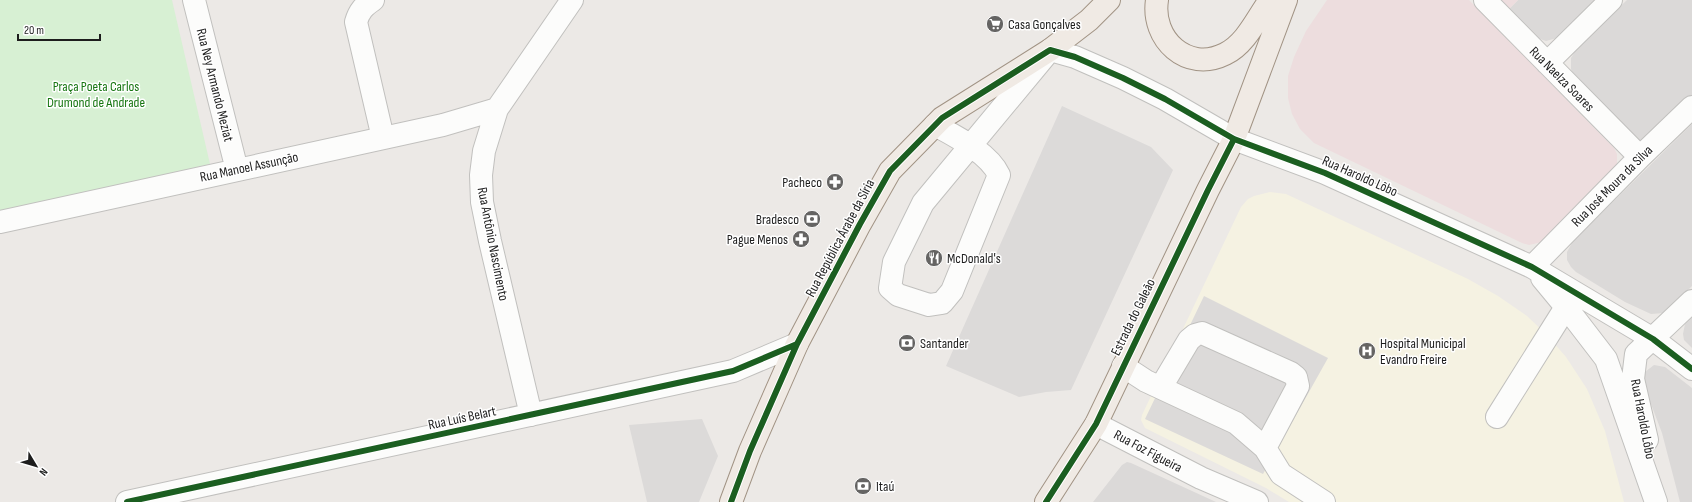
<svg xmlns="http://www.w3.org/2000/svg" width="1692" height="502" viewBox="0 0 1692 502" font-family="'Sofia Sans Condensed',sans-serif">
  <rect width="100%" height="100%" fill="#ece9e6"/>
  <path fill="#dbd9d8" d="M1518,0h78l-39,38 -11,3 -9,-3 -29,-28z
    M1627,0h65v95l-44,43 -5,2h-4l-66,-65 -2,-6v-11l6,-10z
    M1692,124v162l-23,23 -5,4 -13,1 -26,-12 -49,-30 -5,-5 -4,-7v-8l6,-11z
    M1692,316v32l-8,-8 -1,-6 2,-10z
    M1654,365l11,2 27,21v114h-12l-18,-69 -19,-50 2,-11z
    M1127,462l4,1 85,39h-123l29,-37z"/>
  <path fill="#edddde" d="M1327,0h142l145,148 3,6v12l-75,76 -13,3 -7,-2 -208,-100 -14,-14 -8,-15 -4,-16v-22l6,-19 12,-26z
    M1499,0h19l-10,10z"/>
  <path fill="#f5f2e2" d="M1270,192l16,2 182,85 30,17 29,20 19,18 20,23 21,32 18,42 19,71h-335l-23,-14 -121,-60 -4,-8 1,-5 99,-208 7,-8 6,-3z"/>
  <path fill="#d7f0d3" d="M0,0h172l38,164 -210,50z"/>
  <path fill="#dcdad9" d="M1062,106l89,41 22,23 -102,220 -25,2 -27,5 -73,-31z
    M1204,296l124,62 -65,116 -118,-55z
    M702,419l16,37 -19,46h-52l-18,-77z"/>
  <g fill="none" stroke-linecap="round" stroke-linejoin="round">
    <defs>
      <path id="minor" d="M194,0l43,170
        M373,0c-9,6 -14,11 -17,22l27,116
        M1485,0l155,157
        M1547,63l64,-63
        M935,125c20,11 54,28 64,50l-47,116 -10,12 -13,2 -31,-10 -8,-7 4,-26 29,-59 127,-153 25,7 48,21 42,21 69,40 91,34 207,94 121,72 39,30
        M0,222l443,-97 54,-16
        M1532,267l108,-110 52,-50
        M1542,278l24,29 40,52 50,143
        M1123,366l23,15 90,42 29,25 16,26 43,28
        M1161,387l28,-47 6,-5 7,-2 89,40 5,4 2,9 -33,62
        M531,415l-41,-174 -8,-39 -1,-27 3,-24 13,-42 75,-109
        M1497,417l69,-110
        M1096,424l105,54 56,24
        M1647,440l-14,-61 3,-25 56,-53
        M127,502l606,-131 64,-27"/>
      <path id="major" d="M1157,0c-6,39 30,73 68,54 21,-10 32,-36 45,-54
        M731,502l19,-51 47,-107 63,-120 30,-53 52,-53 108,-68 39,-30 20,-20
        M1046,502l50,-78 112,-234 26,-51 52,-139"/>
    </defs>
    <use href="#minor" stroke="#c1c0be" stroke-width="24"/>
    <use href="#major" stroke="#a19384" stroke-width="24"/>
    <use href="#minor" stroke="#fcfcfb" stroke-width="22"/>
    <use href="#major" stroke="#f0eae4" stroke-width="22"/>
    <defs>
      <path id="cycleway" d="M127,502l606,-131 64,-27
        M731,502l19,-51 47,-107 63,-120 30,-53 52,-53 108,-68 25,7 48,21 42,21 69,40 91,34 207,94 121,72 39,30
        M1046,502l50,-78 112,-234 26,-51"/>
    </defs>
    <use href="#cycleway" stroke="#fff" stroke-width="8"/>
    <use href="#cycleway" stroke="#1b5e20" stroke-width="6"/>
  </g>
  <defs>
    <symbol id="supermarket-disc" viewBox="-11 -11 22 22"><circle r="9.5" fill="#656463" stroke="#fff"/><path d="M-6-5.5h2.5l.6 2H6L4.5 2H-2.5L-4.4-4H-6ZM-1.5 3.2a1.3 1.3 0 1 0 .1 0ZM3 3.2a1.3 1.3 0 1 0 .1 0Z" fill="#fff"/></symbol>
    <symbol id="pharmacy-disc" viewBox="-11 -11 22 22"><circle r="9.5" fill="#656463" stroke="#fff"/><path d="M-2-6h4v4h4v4h-4v4h-4v-4h-4v-4h4Z" fill="#fff"/></symbol>
    <symbol id="bank-disc" viewBox="-11 -11 22 22"><circle r="9.5" fill="#656463" stroke="#fff"/><path d="M-6-4H6V4H-6ZM0-2.3a2.3 2.3 0 1 0 0 4.6a2.3 2.3 0 1 0 0-4.6Z" fill="#fff"/></symbol>
    <symbol id="restaurant-disc" viewBox="-11 -11 22 22"><circle r="9.5" fill="#656463" stroke="#fff"/><path d="M-5-6h1v4h1v-4h1v4h1v-4h1v5L-1.5 .5V6h-2V.5L-5-1ZM5-6V6H3V1.5H1.5Q1.5-4 5-6Z" fill="#fff"/></symbol>
    <symbol id="hospital-disc" viewBox="-11 -11 22 22"><circle r="9.5" fill="#656463" stroke="#fff"/><path d="M-5-5h3v3.5h4V-5h3V5h-3V1.5h-4V5h-3Z" fill="#fff"/></symbol>
  </defs>
  <g fill-rule="evenodd">
    <use href="#supermarket-disc" x="985" y="14" width="20" height="20"/>
    <use href="#pharmacy-disc" x="825" y="172" width="20" height="20"/>
    <use href="#bank-disc" x="802" y="209" width="20" height="20"/>
    <use href="#pharmacy-disc" x="791" y="229" width="20" height="20"/>
    <use href="#restaurant-disc" x="924" y="248" width="20" height="20"/>
    <use href="#bank-disc" x="897" y="333" width="20" height="20"/>
    <use href="#hospital-disc" x="1357" y="341" width="20" height="20"/>
    <use href="#bank-disc" x="853" y="476" width="20" height="20"/>
  </g>
  <g text-anchor="middle" dominant-baseline="central" stroke-width="3" stroke-linejoin="round" paint-order="stroke">
    <g font-size="14" fill="#1d1d1d" stroke="#fff" text-anchor="start">
      <text x="1008" y="24">Casa Gonçalves</text>
      <text x="822" y="182" text-anchor="end">Pacheco</text>
      <text x="799" y="219" text-anchor="end">Bradesco</text>
      <text x="788" y="239" text-anchor="end">Pague Menos</text>
      <text x="947" y="258">McDonald's</text>
      <text x="920" y="343">Santander</text>
      <text x="1380" y="343">Hospital Municipal<tspan x="1380" dy="16">Evandro Freire</tspan></text>
      <text x="876" y="486">Itaú</text>
    </g>
    <g font-size="14" fill="#1d1d1d" stroke="#fff">
      <text transform="translate(1562 79) rotate(45)">Rua Naelza Soares</text>
      <text transform="translate(215 85) rotate(76)">Rua Ney Armando Meziat</text>
      <text transform="translate(249 167) rotate(-12)">Rua Manoel Assunção</text>
      <text transform="translate(1360 176) rotate(24)">Rua Haroldo Lôbo</text>
      <text transform="translate(1612 186) rotate(-45)">Rua José Moura da Silva</text>
      <text transform="translate(840 238) rotate(-62)">Rua República Árabe da Síria</text>
      <text transform="translate(493 244) rotate(79)">Rua Antônio Nascimento</text>
      <text transform="translate(1133 317) rotate(-64)">Estrada do Galeão</text>
      <text transform="translate(462 418) rotate(-12)">Rua Luís Belart</text>
      <text transform="translate(1643 419) rotate(79)">Rua Haroldo Lôbo</text>
      <text transform="translate(1148 451) rotate(28)">Rua Foz Figueira</text>
    </g>
    <g font-size="14" fill="#177611" stroke="#fff">
      <text x="96" y="86">Praça Poeta Carlos<tspan x="96" dy="16">Drumond de Andrade</tspan></text>
    </g>
  </g>
  <g transform="translate(36 466) rotate(128)" stroke="#ffffff" stroke-width="3" paint-order="stroke">
  <path d="M0-3L7 15L0 10L-7 15Z" fill="#1d1d1d"/>
  <text y="-6" font-size="11" font-weight="bold" text-anchor="middle" fill="#1d1d1d">N</text>
  </g>
  <path d="M18 34v6h82v-6" fill="none" stroke="#1d1d1d" stroke-width="2"/>
  <text x="24" y="34" font-size="12" fill="#1d1d1d" stroke="#ffffff" stroke-width="3" paint-order="stroke">20 m</text>
</svg>
